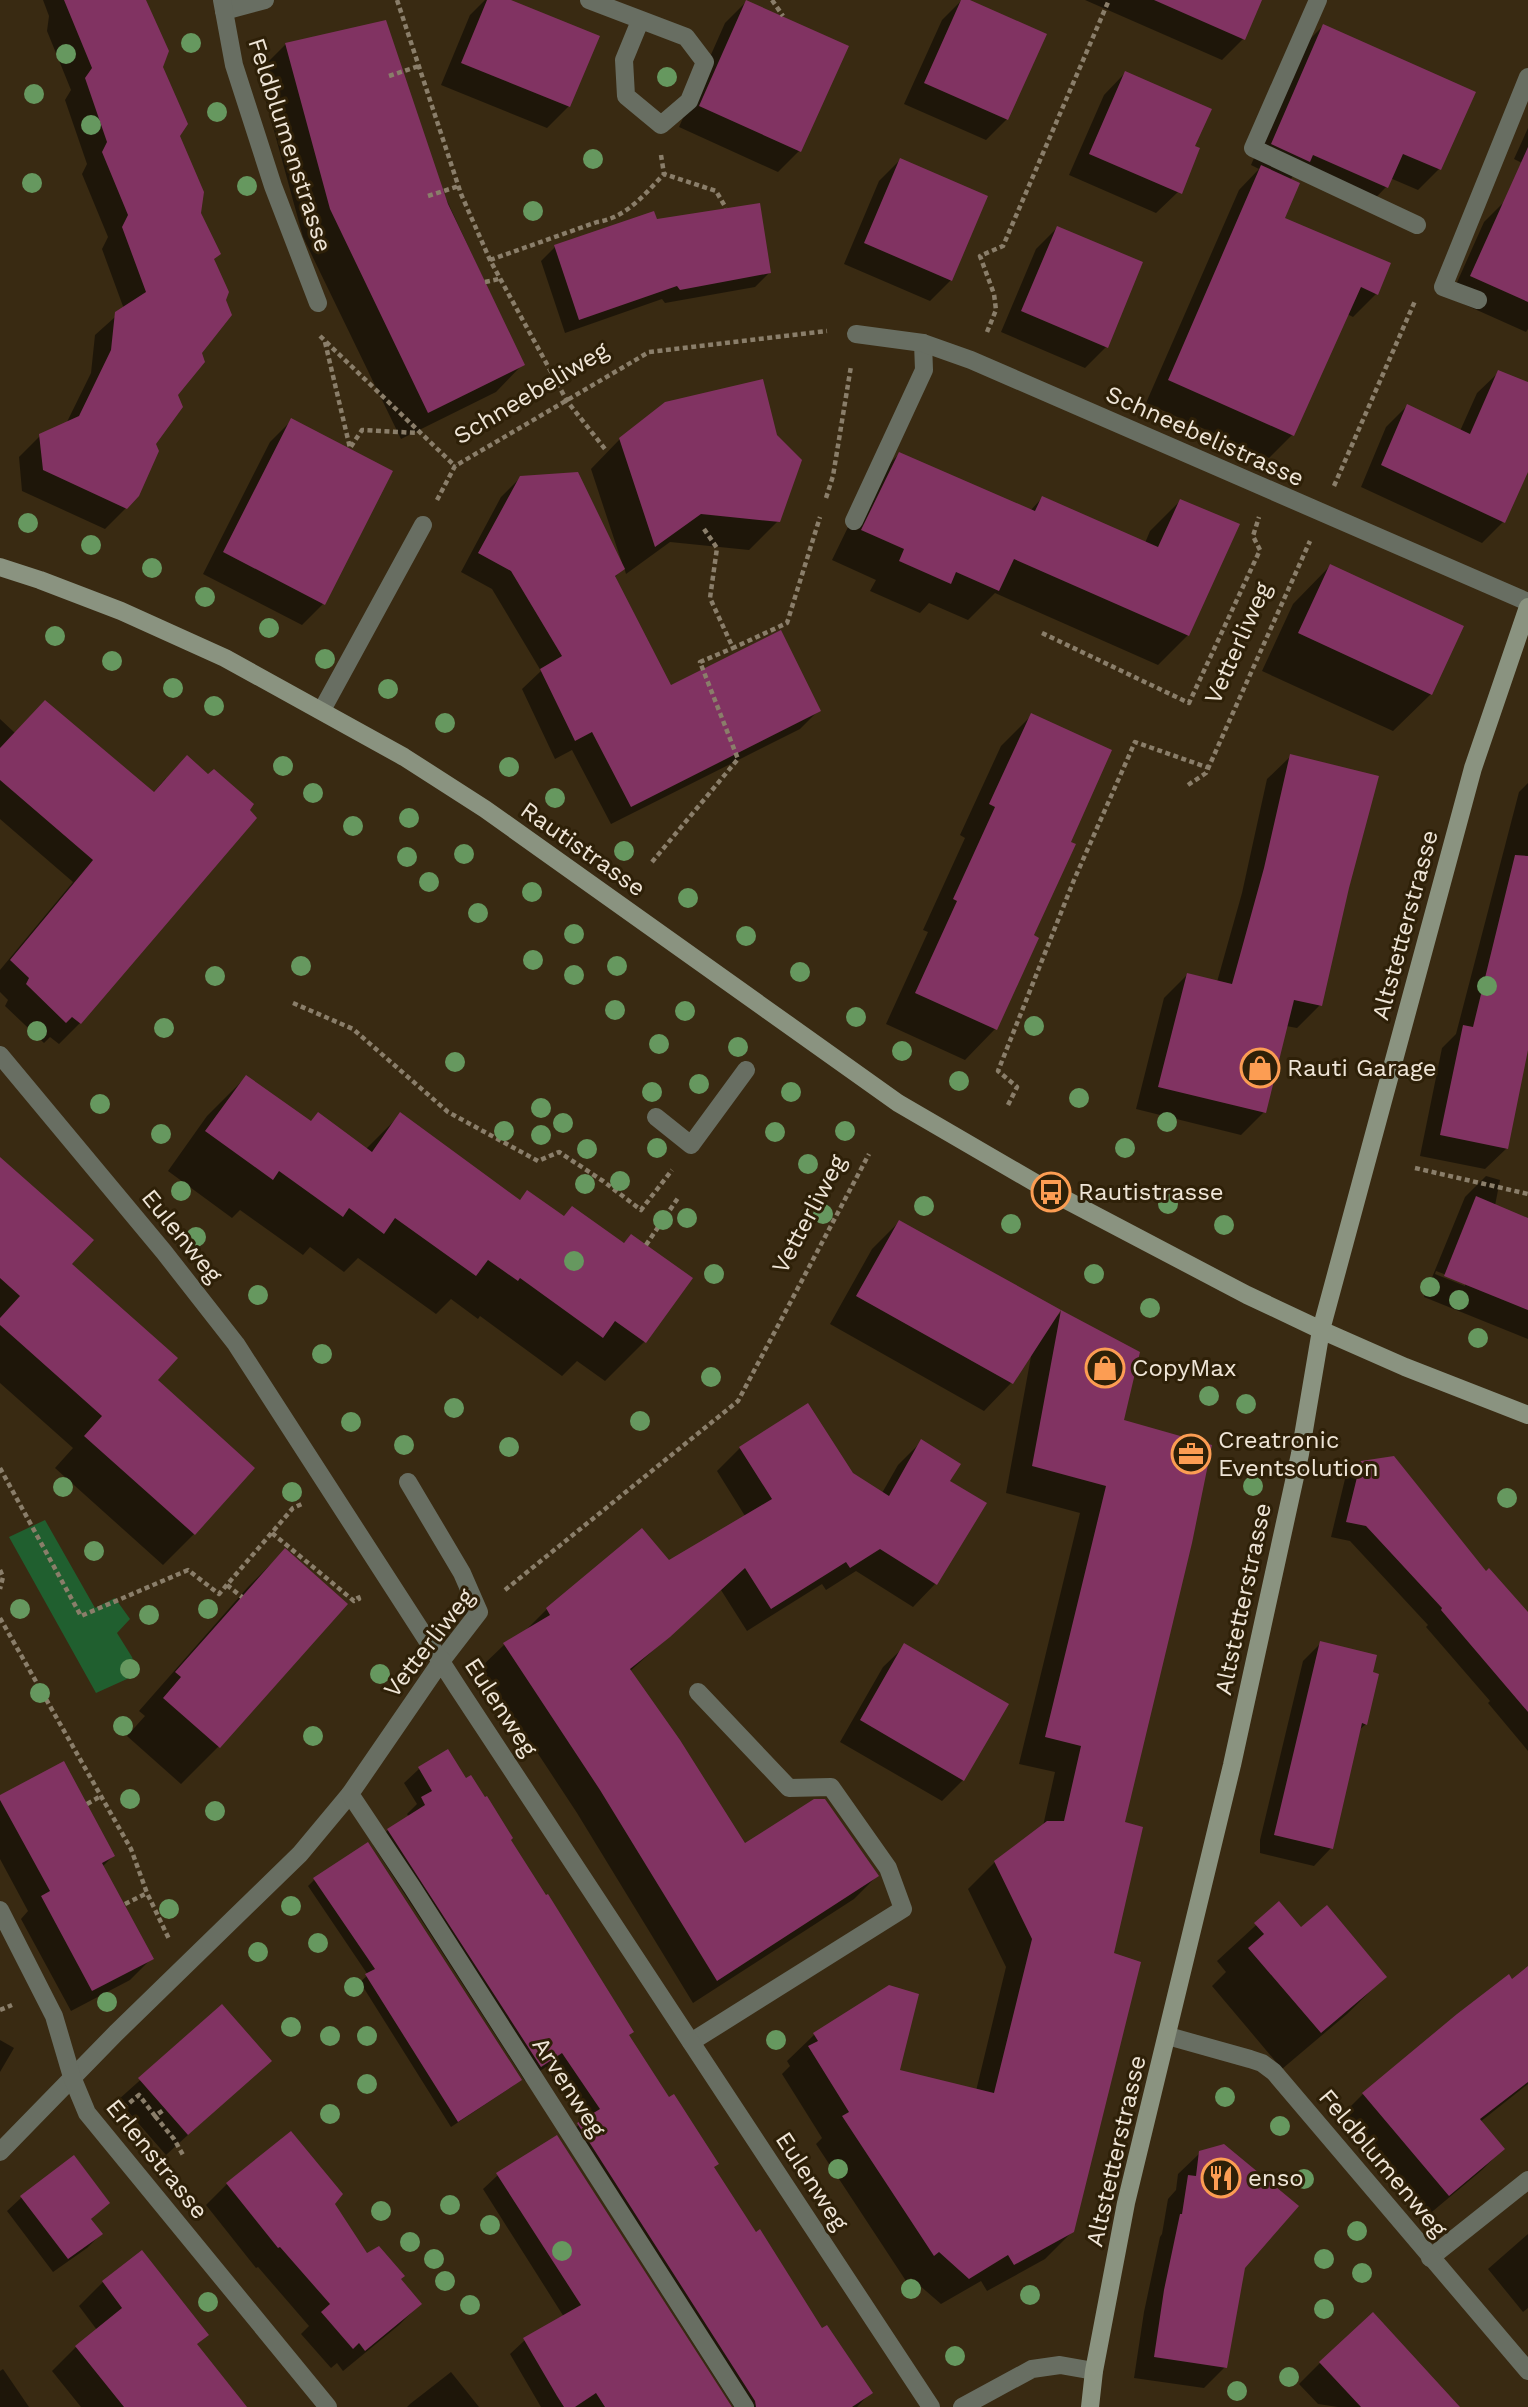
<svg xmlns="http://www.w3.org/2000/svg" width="1528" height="2407" viewBox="0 0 1528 2407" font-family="'Work Sans',sans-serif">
  <rect width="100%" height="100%" fill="#392a12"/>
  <path fill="#205f2f" d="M45,1520l50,88 20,-10 15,21 -13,14 15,24 6,17 -42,19 -87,-156z"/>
  <path fill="#0007" fill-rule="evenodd" d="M43,0h101l34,136 35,124 -13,93 -24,42 -50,113 -21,21 -83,-38 -3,-34 21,-21 26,-12 25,-51 4,-38 29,-26 -22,-60 6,-12 -26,-63 5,-10 -22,-64 6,-10 -24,-59 2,-15z
    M485,0h21l63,106 -22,22 -106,-43 29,-70z
    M962,0h4l41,119 -21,21 -82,-36 38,-84z
    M1085,0h175l-17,39 -21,21z
    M746,2l53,149 -21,21 -99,-45 46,-104z
    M1323,26l116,143 -21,21 -28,-12 -4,9 -21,22 -72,-33 -3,4 -7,39 93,75 -23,23 -6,-3 -55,121 -23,23 -123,-55 93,-213 20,-21 -8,-4 51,-118z
    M286,44l156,146 81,174 -27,28 -95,47 -98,-202 -45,-165z
    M1125,73l68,74 -15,45 -22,21 -87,-38 35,-80z
    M1528,128v38l-14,-7z
    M900,160l51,120 -21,21 -86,-37 35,-83z
    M1505,201l23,10v118l-2,3 -76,-34 34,-76z
    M655,221l114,52 -14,14 -90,16 -3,-4 -97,34 -24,-72 14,-14z
    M1057,228l49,119 -21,21 -84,-36 35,-83z
    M1499,372l29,12v83l-25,55 -21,21 -121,-56 25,-60 21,-21 53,25 17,-38z
    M292,420l31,184 -21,21 -99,-51 67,-132z
    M620,439l158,82 -29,29 -79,-8 -44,32 -2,-7 -10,11 56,110 149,22 -19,19 -189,95 -39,-74 -17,9 -33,-70 19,-18 -49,-82 -31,-17 40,-75 20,-20 99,87 2,-1 -31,-94z
    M899,454l131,57 12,-13 103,45 5,-12 30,-30 8,134 -30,30 -163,-72 -27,27 -39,-17 -9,10 -50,-22 6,-11 -44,-20 37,-76z
    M1330,566l101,128 -38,37 -131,-60 31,-67z
    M1032,715l37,128 -74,186 -30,31 -79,-36 42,-92 -5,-2 42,-92 -5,-3 41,-89z
    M0,719l15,14 138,60 13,-15 -86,245 -21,21 -9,-7 -6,6 -39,-37 3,-6 -8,-8v-22l73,-88 -73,-63z
    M1291,756l56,132 -27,117 -23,23 -11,-2 -22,86 -23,23 -105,-26 28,-111 23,-23 30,7 25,-89 25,-114z
    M1528,783v259l-21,106 -22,21 -65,-13 22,-108 14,-14 63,-242z
    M246,1077l64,45 56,27 34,-34 119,86 9,-9 35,25 60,27 8,-8 59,42 -46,64 -39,39 -28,-20 -15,15 -82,-60 -2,3 -27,-20 -15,15 -78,-56 -14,14 -34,-25 -7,8 -63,-45 -8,8 -64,-47 39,-55z
    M0,1159l70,105 85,117 39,153 -31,31 -108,-97 18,-20 -73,-65z
    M1486,1176l14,4 -17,87 45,-48v120l-104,-42 41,-100zM1436,1271l29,11v4l-30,-12z
    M899,1222l157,95 5,-5 61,109v402l-10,131 -39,277 -28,28 -58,32 -6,-10 -40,23 -30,-26 -5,3 -90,-137 6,-6 -40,-64 8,-8 -3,-5 27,-26 75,-48 9,84 78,20 30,-124 -38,-78 27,-27 48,-36 12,-54 -36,-8 61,-251 -74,-20 26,-142 -21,32 -27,28 -154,-87 42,-75z
    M808,1406l43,69 31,18 16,-28 23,-23 27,39 -12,102 -23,24 -57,-36 -30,19 -4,-6 -75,47 -26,-41 -92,82 115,173 133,31 -23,23 -161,104 -116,-190 -96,-146 24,-23 18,-11 24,-24 122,-47 76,-46 -28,-45 23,-23z
    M1361,1463l125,111 42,43v134l-40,-48 2,-2 -64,-74 2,-2 -78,-84 -19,-4 14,-58z
    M285,1550l61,54 -128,143 -37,37 -54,-48 18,-20 -6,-5 109,-124z
    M1321,1643l45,81 -8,7 -27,117 -17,18 -54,-13v-13l43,-179z
    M905,1646l58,134 -21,21 -102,-59 43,-75z
    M419,1769l47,12 43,59 118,196 85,132 110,162 48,63 -13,14h-123l-171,-268 20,-18 -37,-54 -21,14 -152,-236 15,-15 21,-13 -2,-3 10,-10 -13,-21z
    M0,1797l113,59 -11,11 50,91 -22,22 -59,31 -50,-92 7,-8 -28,-52z
    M314,1880l206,199 -7,7 -62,41 -91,-145 8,-7 -60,-89z
    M1279,1904l21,26 85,47 -38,37 -65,55 -70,-83 14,-14 -9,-11z
    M1528,1969v115l-48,38 23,27 -21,21 -55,46 -85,-101 21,-21z
    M222,2007l47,54 -103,94 -48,-55z
    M0,2040l14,8 -14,24z
    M1200,2153l43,114 -18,100 -21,21 -70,-10 10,-66 16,-75 2,-3 6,-35 8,-9 2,-16z
    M498,2175l231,232h-188l-31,-53 15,-14 39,-23 -81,-128z
    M227,2184l106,20 34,52 32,23 21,25 -21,21 -56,46 -6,-8 -6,5 -30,-34 8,-8 -51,-59 -2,1 -50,-63z
    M22,2197l85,6 -17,17 11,14 -14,14 -34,24 -46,-61z
    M1528,2234v74l-5,4 -35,-43z
    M103,2282l141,125h-163l-29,-36 24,-24 21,-17 -18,-24z
    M1320,2363l123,44h-105l-20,-3 -19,-20z
    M3,2369l26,38h-29v-36z
    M451,2372l28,35h-72l3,-3z"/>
  <path fill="#813362" d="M64,0h82l23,51 -6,16 25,57 -8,12 24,56 -3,21 20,41 -7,5 15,33 -3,8 6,15 -30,38 3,9 -27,33 5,12 -27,37 3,7 -20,45 -12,13 -84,-39 -4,-36 40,-18 32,-66 4,-38 31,-20 -24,-65 6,-12 -26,-63 5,-10 -22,-64 7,-10z
    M487,0h24l89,36 -30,71 -109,-44z
    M746,0l103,46 -48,106 -102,-46z
    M961,0h9l77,34 -39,86 -84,-37z
    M1154,0h108l-17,40z
    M386,20l62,184 77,161 -97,48 -98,-204 -45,-166z
    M1323,24l153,68 -35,78 -38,-16 -15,34 -75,-33 -3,7 -39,-18z
    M1125,71l87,38 -17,37 5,2 -18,46 -93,-40z
    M1528,147v155l-58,-26z
    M900,158l88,38 -36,85 -88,-38z
    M1261,165l39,18 -15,35 106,45 -13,32 -17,-8 -67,149 -126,-56z
    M760,203l11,70 -91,17 -3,-4 -98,34 -25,-75 100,-34 3,8z
    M1057,226l86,36 -35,86 -87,-37z
    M1498,370l30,12v90l-23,51 -124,-58 26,-61 63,30z
    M763,379l14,56 25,25 -22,62 -79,-8 -46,33 -36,-109 46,-36z
    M291,418l102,53 -68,134 -102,-53z
    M899,452l136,59 7,-15 116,51 22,-48 60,25 -51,112 -175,-77 -15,32 -43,-19 -5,12 -52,-23 5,-12 -43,-19z
    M578,472l47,97 -10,7 56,109 110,-55 40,81 -190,96 -39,-75 -17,9 -35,-72 22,-13 -51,-85 -33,-18 42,-77z
    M1330,564l134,62 -32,69 -134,-62z
    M45,700l109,92 33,-37 21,19 6,-5 40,35 -4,6 7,8 -176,206 -9,-7 -6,6 -40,-39 3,-6 -19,-18 83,-100 -93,-80v-32z
    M1031,713l81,37 -41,92 5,2 -42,91 5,3 -42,92 -82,-37 42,-92 -4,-2 42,-92 -6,-3z
    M1290,754l89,22 -30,112 -27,118 -28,-6 -28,113 -108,-26 29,-114 45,11 32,-116z
    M1515,855l13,1v194l-20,99 -68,-14 23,-110 10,2z
    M246,1075l65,46 7,-9 54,40 28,-40 120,88 7,-10 37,26 8,-10 52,37 7,-9 62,44 -47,65 -31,-22 -12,17 -83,-60 -2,3 -30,-21 -12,16 -81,-58 -11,16 -35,-26 -6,9 -64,-46 -6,9 -68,-49z
    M0,1157l94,83 -22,24 106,94 -20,22 97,88 -60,67 -111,-99 18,-20 -102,-91v-7l20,-22 -20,-18z
    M1476,1196l52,22v92l-84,-34z
    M899,1220l162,90 -48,74 -157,-88z
    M1061,1310l79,42 -16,68 88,25 -20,98 -67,279 18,5 -29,126 27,9 -67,270 -60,33 -6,-10 -39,24 -30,-27 -5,4 -92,-140 7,-4 -41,-66 10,-5 -5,-8 76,-48 30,9 -19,76 94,23 38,-154 -38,-78 53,-40h17l17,-75 -36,-9 61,-251 -74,-20z
    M808,1403l45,70 36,23 32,-57 40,25 -11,17 37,22 -50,82 -57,-36 -30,19 -4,-6 -75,47 -26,-41 -75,69 -40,32 50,71 65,103 69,-44h11l54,77 -162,105 -117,-191 -97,-147 47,-28 -4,-7 96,-80 27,32 103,-61 -33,-52z
    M1394,1456l92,115 3,-3 39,44v100l-87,-102 1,-2 -76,-82 -20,-4 15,-61z
    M285,1548l63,56 -128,144 -57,-50 18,-21 -6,-5z
    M1320,1641l57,14 -4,17 6,2 -12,51 -5,-2 -29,126 -59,-14z
    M904,1643l105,61 -45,77 -104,-61z
    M448,1749l18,29 5,-3 14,22 2,-1 26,42 -2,2 35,55 2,-1 86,138 -5,3 40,62 5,-3 45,70 -5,3 42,65 4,-3 62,99 5,-3 46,68 -21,14h-96l-1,-6 -178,-278 23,-14 -38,-56 -21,14 -154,-238 38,-24 -4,-8 11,-6 -14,-24z
    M64,1761l51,95 -13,7 52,96 -62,32 -51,-95 9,-5 -50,-91v-5z
    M368,1842l154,238 -64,42 -93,-148 10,-5 -62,-91z
    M1279,1901l22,26 26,-22 60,72 -66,56 -73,-85 16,-14 -10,-11z
    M1528,1966v116l-48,37 25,30 -56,47 -87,-103 95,-79 52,-40 3,5z
    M222,2004l50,57 -84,74 -50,-57z
    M291,2131l52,63 -8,10 32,49 12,-7 26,30 -4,3 21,25 -57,47 -6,-8 -6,6 -32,-37 9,-8 -50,-57 -2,1 -52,-65z
    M557,2135l175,272h-127l-9,-14 -21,14h-11l-7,-11 -34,-58 58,-33 -85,-132z
    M1224,2144l75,62 -54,62 -18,100 -73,-11 10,-67 16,-76h2l6,-39 8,1 3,-25z
    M74,2155l36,48 -19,16 12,15 -35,25 -48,-63z
    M142,2250l67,85 -12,9 50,63h-123l-49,-61 47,-38 -20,-27z
    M1373,2312l87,95h-99l-42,-45z"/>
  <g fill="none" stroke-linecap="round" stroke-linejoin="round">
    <path stroke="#8a7e6a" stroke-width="4.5" stroke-dasharray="5 3.5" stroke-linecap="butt" d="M397,0l64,194 29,66 77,141 38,48
      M772,0l11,16
      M389,76l30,-10
      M661,155l3,19 52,17 10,17
      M428,196l31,-10
      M490,260l107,-38c29,-4 48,-28 67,-48
      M485,282l14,-3
      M987,332l9,-22 -2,-16 -14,-38 23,-10 106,-246
      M320,336l135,130
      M325,342l25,106 12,-18 56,3
      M1334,486l81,-185
      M826,498l7,-22 18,-110
      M437,500l18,-34 194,-114 178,-21
      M704,529l13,19 -7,50 23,50 54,-25 33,-106
      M1042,633l147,70 71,-153 -7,-14 6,-19
      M1188,785l18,-12 104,-232
      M652,862l86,-103 -38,-97 33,-14
      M293,1003l60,26 95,83 90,49 21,-9 44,29 38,29 31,-40
      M1008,1105l9,-18 -19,-16 76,-191 61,-138 74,26
      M1415,1168l113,26
      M646,1245l32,-47
      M0,1468l81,148 107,-46 31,24 74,-86 9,-4
      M272,1533l82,68 5,-2 -2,-5
      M0,1570l3,7 -3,12
      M227,1585l15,12
      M505,1590l233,-189 131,-247
      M0,1618l131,231 16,44 22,46
      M87,1804l14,-8
      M125,1904l22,-11
      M0,2010l12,-5
      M123,2108l16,-13 16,21 10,-7
      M155,2116l19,23 9,16"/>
    <path stroke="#686e62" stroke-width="18" d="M589,0l97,37 19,25 -16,39 -28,24 -35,-29 -2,-36 16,-39
      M1318,0l-65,148 164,77
      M224,11l41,-11
      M1478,300l-35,-13 85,-210
      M854,521l70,-151 -1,-27
      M322,710l101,-185
      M656,1117l35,28 55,-75
      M408,1482l54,91 17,39 -37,48
      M691,2042l212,-133 -15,-41 -57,-81 -42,1 -91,-96
      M0,2152l116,-119 184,-179 50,-60
      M1430,2258l98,-78"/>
    <path stroke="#686e62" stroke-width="18" d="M222,0l12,65 39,121 45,117
      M856,334l67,9 48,17 557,242
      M0,1055l164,197 72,92 222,344 473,719
      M442,1660l-92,134 62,93 333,520
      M0,1910l54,106 18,61 15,36 241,294
      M1168,2036l82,23 12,4 12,9 254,299
      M962,2407l70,-38 28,-4 34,6"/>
    <path stroke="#8a9380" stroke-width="18" d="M0,567l40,13 81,31 104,47 179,99 81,52 413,294 153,89 196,103 74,35 84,37 123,48
      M1090,2407l4,-36 32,-168 106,-438 68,-311 21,-124 152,-562 55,-161"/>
  </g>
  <g fill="#66985f">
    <circle cx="191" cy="43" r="10"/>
    <circle cx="66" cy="54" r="10"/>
    <circle cx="667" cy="77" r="10"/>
    <circle cx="34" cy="94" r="10"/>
    <circle cx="217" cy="112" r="10"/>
    <circle cx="91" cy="125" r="10"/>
    <circle cx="593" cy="159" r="10"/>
    <circle cx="32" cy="183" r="10"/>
    <circle cx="247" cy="186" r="10"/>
    <circle cx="533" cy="211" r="10"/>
    <circle cx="28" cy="523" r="10"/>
    <circle cx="91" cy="545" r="10"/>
    <circle cx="152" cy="568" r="10"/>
    <circle cx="205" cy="597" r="10"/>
    <circle cx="269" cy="628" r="10"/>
    <circle cx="55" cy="636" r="10"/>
    <circle cx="325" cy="659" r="10"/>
    <circle cx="112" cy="661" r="10"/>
    <circle cx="173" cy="688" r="10"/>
    <circle cx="388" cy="689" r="10"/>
    <circle cx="214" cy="706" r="10"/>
    <circle cx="445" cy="723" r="10"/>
    <circle cx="283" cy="766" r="10"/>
    <circle cx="509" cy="767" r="10"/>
    <circle cx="313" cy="793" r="10"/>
    <circle cx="555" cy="798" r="10"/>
    <circle cx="409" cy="818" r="10"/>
    <circle cx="353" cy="826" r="10"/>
    <circle cx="624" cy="851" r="10"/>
    <circle cx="464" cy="854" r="10"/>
    <circle cx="407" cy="857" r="10"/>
    <circle cx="429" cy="882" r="10"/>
    <circle cx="532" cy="892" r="10"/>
    <circle cx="688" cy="898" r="10"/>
    <circle cx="478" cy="913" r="10"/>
    <circle cx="574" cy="934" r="10"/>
    <circle cx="746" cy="936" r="10"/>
    <circle cx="533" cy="960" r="10"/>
    <circle cx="301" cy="966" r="10"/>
    <circle cx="617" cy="966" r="10"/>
    <circle cx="800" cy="972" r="10"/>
    <circle cx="574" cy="975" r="10"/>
    <circle cx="215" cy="976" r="10"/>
    <circle cx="1487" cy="986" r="10"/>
    <circle cx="615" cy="1010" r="10"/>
    <circle cx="685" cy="1011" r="10"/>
    <circle cx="856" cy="1017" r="10"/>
    <circle cx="1034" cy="1026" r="10"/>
    <circle cx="164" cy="1028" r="10"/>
    <circle cx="37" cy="1031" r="10"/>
    <circle cx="659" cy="1044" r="10"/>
    <circle cx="738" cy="1047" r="10"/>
    <circle cx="902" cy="1051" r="10"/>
    <circle cx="455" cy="1062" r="10"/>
    <circle cx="959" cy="1081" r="10"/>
    <circle cx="699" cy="1084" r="10"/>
    <circle cx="652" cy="1092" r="10"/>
    <circle cx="791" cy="1092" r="10"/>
    <circle cx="1079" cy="1098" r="10"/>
    <circle cx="100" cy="1104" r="10"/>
    <circle cx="541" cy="1108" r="10"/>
    <circle cx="1167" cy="1122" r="10"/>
    <circle cx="563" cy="1123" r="10"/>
    <circle cx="504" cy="1131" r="10"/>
    <circle cx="845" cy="1131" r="10"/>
    <circle cx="775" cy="1132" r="10"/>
    <circle cx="161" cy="1134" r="10"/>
    <circle cx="541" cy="1135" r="10"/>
    <circle cx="657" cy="1148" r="10"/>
    <circle cx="1125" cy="1148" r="10"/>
    <circle cx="587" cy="1149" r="10"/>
    <circle cx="808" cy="1164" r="10"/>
    <circle cx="620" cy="1181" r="10"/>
    <circle cx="585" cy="1184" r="10"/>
    <circle cx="181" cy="1191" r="10"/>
    <circle cx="1168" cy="1204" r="10"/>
    <circle cx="924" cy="1206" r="10"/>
    <circle cx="823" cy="1214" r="10"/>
    <circle cx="687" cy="1218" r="10"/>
    <circle cx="663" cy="1220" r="10"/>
    <circle cx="1011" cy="1224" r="10"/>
    <circle cx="1224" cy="1225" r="10"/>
    <circle cx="196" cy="1237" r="10"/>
    <circle cx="574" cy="1261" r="10"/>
    <circle cx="714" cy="1274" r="10"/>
    <circle cx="1094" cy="1274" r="10"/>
    <circle cx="1430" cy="1287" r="10"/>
    <circle cx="258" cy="1295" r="10"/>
    <circle cx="1459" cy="1300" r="10"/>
    <circle cx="1150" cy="1308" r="10"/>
    <circle cx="1478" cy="1338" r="10"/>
    <circle cx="322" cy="1354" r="10"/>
    <circle cx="711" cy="1377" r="10"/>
    <circle cx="1209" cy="1396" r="10"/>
    <circle cx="1246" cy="1404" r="10"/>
    <circle cx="454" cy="1408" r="10"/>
    <circle cx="640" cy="1421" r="10"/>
    <circle cx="351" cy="1422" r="10"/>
    <circle cx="404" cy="1445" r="10"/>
    <circle cx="509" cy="1447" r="10"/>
    <circle cx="1253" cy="1486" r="10"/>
    <circle cx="63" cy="1487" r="10"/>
    <circle cx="292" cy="1492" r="10"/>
    <circle cx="1507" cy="1498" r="10"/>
    <circle cx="94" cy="1551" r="10"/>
    <circle cx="20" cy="1609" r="10"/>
    <circle cx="208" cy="1609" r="10"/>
    <circle cx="149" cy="1615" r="10"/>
    <circle cx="130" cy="1669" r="10"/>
    <circle cx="380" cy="1674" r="10"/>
    <circle cx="40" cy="1693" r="10"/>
    <circle cx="123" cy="1726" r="10"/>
    <circle cx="313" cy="1736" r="10"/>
    <circle cx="130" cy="1799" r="10"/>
    <circle cx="215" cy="1811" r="10"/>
    <circle cx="291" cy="1906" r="10"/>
    <circle cx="169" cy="1909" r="10"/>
    <circle cx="318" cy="1943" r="10"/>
    <circle cx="258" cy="1952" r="10"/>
    <circle cx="354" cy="1987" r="10"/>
    <circle cx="107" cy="2002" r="10"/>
    <circle cx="291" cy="2027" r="10"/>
    <circle cx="330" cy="2036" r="10"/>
    <circle cx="367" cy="2036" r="10"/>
    <circle cx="776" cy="2040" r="10"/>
    <circle cx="367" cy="2084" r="10"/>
    <circle cx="1225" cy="2097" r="10"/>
    <circle cx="330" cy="2114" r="10"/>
    <circle cx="1280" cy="2126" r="10"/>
    <circle cx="838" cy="2169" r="10"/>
    <circle cx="1304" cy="2179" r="10"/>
    <circle cx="450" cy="2205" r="10"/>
    <circle cx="381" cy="2211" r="10"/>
    <circle cx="490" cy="2225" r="10"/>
    <circle cx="1357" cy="2231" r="10"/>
    <circle cx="410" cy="2242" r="10"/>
    <circle cx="562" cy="2251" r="10"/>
    <circle cx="434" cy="2259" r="10"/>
    <circle cx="1324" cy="2259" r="10"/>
    <circle cx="1362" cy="2273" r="10"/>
    <circle cx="445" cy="2281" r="10"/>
    <circle cx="911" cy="2289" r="10"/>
    <circle cx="1030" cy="2295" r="10"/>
    <circle cx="208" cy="2302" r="10"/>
    <circle cx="470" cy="2305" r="10"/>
    <circle cx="1324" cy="2309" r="10"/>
    <circle cx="955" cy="2356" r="10"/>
    <circle cx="1289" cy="2377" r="10"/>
    <circle cx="1237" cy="2391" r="10"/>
  </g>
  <defs>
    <symbol id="shop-ring" viewBox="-11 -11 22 22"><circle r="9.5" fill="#2e2008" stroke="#fc9d53" stroke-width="1.5"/><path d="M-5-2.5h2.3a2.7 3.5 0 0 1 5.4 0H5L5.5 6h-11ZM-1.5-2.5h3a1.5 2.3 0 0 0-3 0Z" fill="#fc9d53"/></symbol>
    <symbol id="bus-ring" viewBox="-11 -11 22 22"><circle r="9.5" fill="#2e2008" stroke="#fc9d53" stroke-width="1.5"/><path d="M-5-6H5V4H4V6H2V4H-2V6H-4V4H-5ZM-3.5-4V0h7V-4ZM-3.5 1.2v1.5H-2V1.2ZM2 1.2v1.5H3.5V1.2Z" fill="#fc9d53"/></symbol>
    <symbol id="office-ring" viewBox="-11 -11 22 22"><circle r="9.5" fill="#2e2008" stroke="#fc9d53" stroke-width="1.5"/><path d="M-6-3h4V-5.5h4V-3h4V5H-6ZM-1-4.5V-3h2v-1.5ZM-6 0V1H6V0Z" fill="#fc9d53"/></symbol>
    <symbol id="restaurant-ring" viewBox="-11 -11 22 22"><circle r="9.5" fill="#2e2008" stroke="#fc9d53" stroke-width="1.5"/><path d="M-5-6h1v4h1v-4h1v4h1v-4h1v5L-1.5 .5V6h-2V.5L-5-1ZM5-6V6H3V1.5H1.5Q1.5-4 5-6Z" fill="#fc9d53"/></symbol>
  </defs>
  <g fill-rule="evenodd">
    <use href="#shop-ring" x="1238" y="1046" width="44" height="44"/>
    <use href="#bus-ring" x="1029" y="1170" width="44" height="44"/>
    <use href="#shop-ring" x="1083" y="1346" width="44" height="44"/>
    <use href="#office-ring" x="1169" y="1432" width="44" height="44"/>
    <use href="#restaurant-ring" x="1199" y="2156" width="44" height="44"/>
  </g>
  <g text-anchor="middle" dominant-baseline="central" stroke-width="6" stroke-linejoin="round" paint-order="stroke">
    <g font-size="24" fill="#efe5d7" stroke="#2e2008">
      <text transform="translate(290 145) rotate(72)">Feldblumenstrasse</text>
      <text transform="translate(531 393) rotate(-31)">Schneebeliweg</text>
      <text transform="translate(1205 436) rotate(24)">Schneebelistrasse</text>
      <text transform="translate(1238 643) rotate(-66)">Vetterliweg</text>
      <text transform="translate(583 849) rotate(35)">Rautistrasse</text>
      <text transform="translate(1405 925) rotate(-75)">Altstetterstrasse</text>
      <text transform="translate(809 1214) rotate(-62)">Vetterliweg</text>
      <text transform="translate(182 1236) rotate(51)">Eulenweg</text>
      <text transform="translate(1243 1599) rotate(-78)">Altstetterstrasse</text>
      <text transform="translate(429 1643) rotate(-52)">Vetterliweg</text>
      <text transform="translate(501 1707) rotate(57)">Eulenweg</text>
      <text transform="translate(569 2087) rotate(57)">Arvenweg</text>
      <text transform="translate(1116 2151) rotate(-77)">Altstetterstrasse</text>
      <text transform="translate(157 2159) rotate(51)">Erlenstrasse</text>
      <text transform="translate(1383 2163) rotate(50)">Feldblumenweg</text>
      <text transform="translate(812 2181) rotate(57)">Eulenweg</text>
    </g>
    <g font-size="24" fill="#efe5d7" stroke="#2e2008" text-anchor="start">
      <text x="1287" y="1068">Rauti Garage</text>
      <text x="1078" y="1192">Rautistrasse</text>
      <text x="1132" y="1368">CopyMax</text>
      <text x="1218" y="1440">Creatronic<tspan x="1218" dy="28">Eventsolution</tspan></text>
      <text x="1248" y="2178">enso</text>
    </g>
  </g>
</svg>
